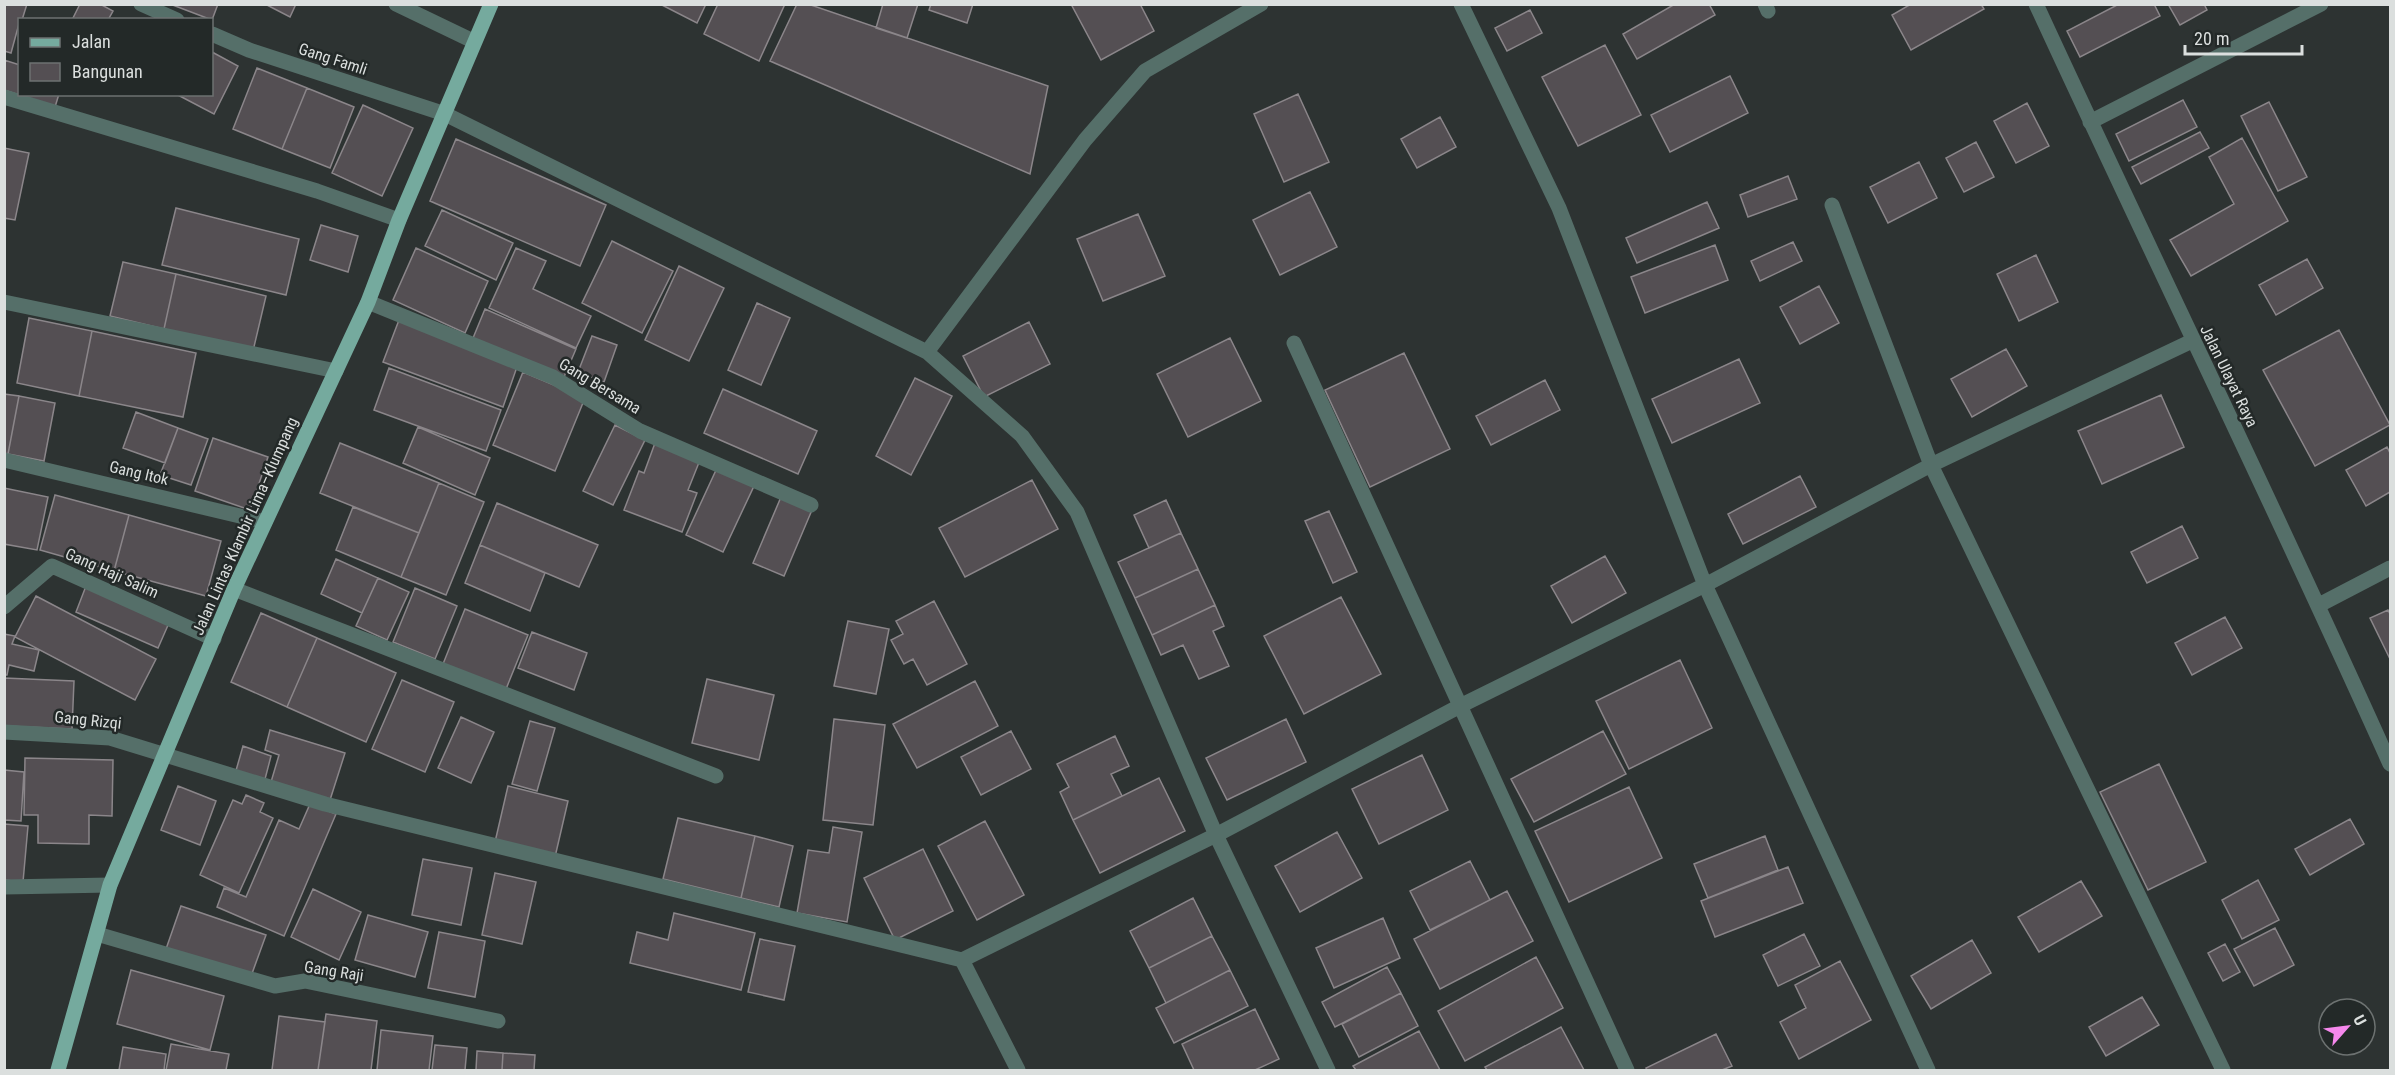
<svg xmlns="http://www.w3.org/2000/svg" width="2395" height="1075" viewBox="0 0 2395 1075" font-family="'Roboto Condensed',sans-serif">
  <rect width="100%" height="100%" fill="#2d3332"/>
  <path fill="#544f53" stroke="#8b868a" stroke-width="1.5" d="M4,4h23l-5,16h-2l-9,33 -7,-2z
    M80,4h20l13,7 -5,9h-36z
    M170,4h48l-6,16z
    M265,4h31l-6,13z
    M660,4h46l-9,19z
    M718,4h67l-26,57 -55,-27z
    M797,4h11l240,82 -18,88 -260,-113z
    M883,4h35l-11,34 -31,-10z
    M931,4h42l-6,19 -38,-13z
    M1071,4h69l14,27 -53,29z
    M1675,4h34l6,11 -78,44 -14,-25z
    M1911,4h70l3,5 -73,41 -19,-35z
    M2119,4h35l6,12 -80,41 -13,-26z
    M2168,4h36l3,6 -27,15z
    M1530,10l12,23 -35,18 -12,-23z
    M1605,45l36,70 -63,31 -36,-69z
    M212,52l26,14 -24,48 -38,-20h36z
    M4,60l16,5v29h39l-4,13 -51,-17z
    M257,68l50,20 -25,61 -49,-20z
    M1730,76l18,37 -78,39 -19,-37z
    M307,88l47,19 -24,61 -48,-19z
    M1298,94l31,68 -45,20 -30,-68z
    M2183,100l14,27 -68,34 -13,-27z
    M2269,102l38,75 -29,14 -37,-75z
    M2027,103l22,43 -33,17 -22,-42z
    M363,105l50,23 -31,68 -50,-23z
    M1440,117l16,30 -39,21 -16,-29z
    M2200,132l9,16 -68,36 -9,-17z
    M2242,138l46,83 -97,55 -21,-36 64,-36 -25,-47z
    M456,139l150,66 -26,61 -150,-65z
    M1976,142l18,35 -30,15 -18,-34z
    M4,148l25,5 -14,67 -11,-2z
    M1919,162l18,36 -49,25 -18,-36z
    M1788,176l9,23 -49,18 -8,-22z
    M1310,192l27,55 -57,28 -27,-55z
    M1707,202l12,26 -82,35 -11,-25z
    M176,208l123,31 -13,56 -124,-30z
    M442,210l71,33 -17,37 -71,-34z
    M1138,214l27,62 -62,25 -26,-62z
    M321,225l37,11 -10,36 -38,-12z
    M612,241l61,30 -31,62 -60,-30z
    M1793,242l9,19 -42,20 -9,-20z
    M1715,245l13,35 -83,33 -14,-36z
    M416,248l72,33 -23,52 -72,-33z
    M516,248l30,13 -13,28 58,27 -15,32 -87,-40z
    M2036,255l22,47 -39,19 -22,-47z
    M2307,259l16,29 -47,27 -17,-30z
    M123,262l53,12 -12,55 -54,-13z
    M679,266l45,22 -35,73 -44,-21z
    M176,274l90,22 -13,55 -89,-22z
    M1819,286l20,37 -39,21 -20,-37z
    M757,303l33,15 -29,67 -33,-15z
    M485,309l91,40 -12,28 -91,-39z
    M29,318l63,13 -13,65 -62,-13z
    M399,320l119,44 -15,43 -120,-45z
    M1029,322l21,42 -66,33 -21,-41z
    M2339,330l51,95 -75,41 -52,-96z
    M92,331l104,22 -13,64 -104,-21z
    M592,336l25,9 -13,37 -26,-10z
    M1230,338l31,63 -73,36 -31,-63z
    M2006,349l21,37 -55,31 -21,-38z
    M1404,353l46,96 -80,38 -45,-97z
    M1739,359l21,44 -88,40 -20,-44z
    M389,368l112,42 -15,41 -112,-41z
    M523,372l62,26 -30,73 -62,-26z
    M915,378l37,18 -41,79 -35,-19z
    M1545,380l15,30 -69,35 -15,-29z
    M723,389l94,42 -19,43 -94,-41z
    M4,394l15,2 -11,58 -4,-1z
    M2161,395l23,52 -82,37 -24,-53z
    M19,396l36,7 -11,58 -36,-7z
    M136,412l42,16 -13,35 -42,-15z
    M615,425l30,15 -32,65 -30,-14z
    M418,427l72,31 -15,37 -72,-32z
    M178,428l30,11 -17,46 -31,-10z
    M213,438l55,19 -18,53 -55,-19z
    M340,443l99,40 -20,50 -99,-40z
    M655,443l45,17 -12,30 9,3 -15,39 -58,-22 15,-39 5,2z
    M2387,447l3,6v39l-24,14 -20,-36z
    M717,468l37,18 -31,66 -37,-17z
    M1800,476l16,31 -73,37 -15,-30z
    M1032,480l26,49 -93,48 -26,-49z
    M439,483l45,19 -38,93 -45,-18z
    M4,488l44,9 -11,53 -33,-6z
    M55,495l74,20 -15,56 -74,-21z
    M781,497l31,13 -28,66 -31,-13z
    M1166,500l15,33 -32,15 -15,-33z
    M497,503l101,42 -19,42 -99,-42z
    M353,507l66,26 -18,44 -65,-27z
    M1329,511l28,61 -24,11 -28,-62z
    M129,515l92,26 -15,55 -92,-25z
    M2182,526l16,32 -51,25 -16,-31z
    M1181,533l17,36 -63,29 -17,-36z
    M480,545l65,28 -15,38 -65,-28z
    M1605,556l21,37 -54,30 -21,-37z
    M336,559l42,19 -16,35 -41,-19z
    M1198,569l17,36 -63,30 -17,-37z
    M378,578l31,14 -22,48 -31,-14z
    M86,586l83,37 -11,25 -82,-36z
    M415,588l42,18 -22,53 -42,-17z
    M36,596l120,63 -21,41 -120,-63z
    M1341,597l40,77 -77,40 -40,-78z
    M934,601l33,63 -40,21 -14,-26 -9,5 -13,-24 12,-6 -7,-13z
    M1215,605l9,21 -11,5 16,35 -30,13 -16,-34 -22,10 -9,-20z
    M465,609l63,26 -22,54 -63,-25z
    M2388,610l2,4v45l-20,-41z
    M261,613l56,25 -30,69 -56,-25z
    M2225,617l17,31 -50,27 -17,-32z
    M848,621l41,8 -13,65 -42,-8z
    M532,632l55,21 -13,37 -56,-22z
    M4,634l11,2 -3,8 27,6 -5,21 -25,-6 -2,10h-3z
    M317,638l79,35 -30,69 -79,-35z
    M1680,660l32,68 -83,41 -33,-68z
    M4,678l70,3 -2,48 -68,-3z
    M707,679l67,16 -15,65 -67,-17z
    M402,680l52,22 -29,70 -53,-23z
    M975,681l23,45 -81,42 -24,-44z
    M461,717l33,15 -23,51 -33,-15z
    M834,719l51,6 -12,100 -50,-5z
    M1286,719l20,43 -79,38 -21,-42z
    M530,721l25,7 -18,63 -25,-7z
    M270,730l75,23 -15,47 -59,-18 8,-27 -14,-5z
    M1011,731l20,38 -50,26 -20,-38z
    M1603,731l23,43 -92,48 -23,-43z
    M1115,736l14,30 -18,8 11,22 -49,24 -13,-28 9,-5 -12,-23z
    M243,746l28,10 -7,27 -29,-9z
    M1422,755l26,55 -69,34 -27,-55z
    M25,758l88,2 -1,56 -23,-1v29l-51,-1v-28h-14z
    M2159,764l47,98 -58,28 -48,-98z
    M4,770l20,2 -3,49 -17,-1z
    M1159,778l26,53 -85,42 -27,-53z
    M178,786l38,15 -16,44 -39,-15z
    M508,786l60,15 -13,56 -60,-15z
    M1629,787l33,71 -93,44 -34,-71z
    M246,795l18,8 -4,9 13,6 -34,75 -39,-18 33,-75 9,4z
    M310,804l26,10 -52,122 -67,-29 7,-19 22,9 33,-77 20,9z
    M678,818l77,18 -14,62 -78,-19z
    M2350,819l14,25 -54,31 -15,-26z
    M985,821l39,74 -47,25 -39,-74z
    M4,824l24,2 -5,56 -19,-2z
    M833,827l29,5 -15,90 -50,-9 11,-63 21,3z
    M1337,832l25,46 -62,34 -25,-46z
    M755,836l38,10 -14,61 -38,-9z
    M1765,836l13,34 -70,28 -14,-34z
    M923,849l30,62 -58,29 -31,-62z
    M423,859l49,9 -11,57 -49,-10z
    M1470,861l20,39 -60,30 -20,-39z
    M1788,867l15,36 -88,34 -14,-36z
    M495,873l41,9 -14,62 -40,-9z
    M2258,880l21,40 -37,19 -20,-39z
    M2081,881l21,35 -63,36 -21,-35z
    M313,889l48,23 -22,48 -48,-23z
    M1507,891l26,50 -93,48 -26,-50z
    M1193,898l19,38 -63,32 -19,-37z
    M181,906l85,29 -16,44 -84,-30z
    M674,913l81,20 -14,57 -111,-27 7,-31 31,8z
    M368,915l60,17 -13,45 -60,-17z
    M1383,918l17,40 -66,30 -18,-40z
    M2275,928l19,37 -40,21 -20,-37z
    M439,932l46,9 -10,56 -47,-9z
    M1804,934l16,32 -42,20 -15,-31z
    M1212,936l18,34 -64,33 -17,-35z
    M760,939l35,7 -11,54 -36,-8z
    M1972,940l19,33 -60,36 -20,-33z
    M2225,944l15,28 -17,9 -15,-28z
    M1536,957l27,51 -98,53 -27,-50z
    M1840,961l31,59 -72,39 -19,-37 26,-14 -11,-23z
    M1387,967l14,26 -66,34 -13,-25z
    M131,970l93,26 -14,54 -93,-26z
    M1230,970l18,36 -74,37 -18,-35z
    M1401,993l17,33 -59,31 -17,-33z
    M2142,997l17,28 -53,31 -17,-29z
    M1255,1009l24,50 -24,11h-61l-12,-26z
    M326,1014l51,7 -6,49h-53z
    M279,1016l46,6 -7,48h-46z
    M1561,1027l23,43h-97l-2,-3z
    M381,1030l52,6 -4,34h-52z
    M1419,1031l21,39h-84l-3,-4z
    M1716,1034l16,32 -10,4h-75l-1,-2z
    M171,1044l58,10 -3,16h-60z
    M435,1045l32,3 -2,22h-33z
    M123,1047l43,7 -2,16h-45z
    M477,1051l26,2 -1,17h-26z
    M503,1053l32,2 -1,15h-32z"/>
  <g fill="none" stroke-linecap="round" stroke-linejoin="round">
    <path stroke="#556f69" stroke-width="15" d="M141,4l36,16
      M396,4l77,37
      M1461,4l98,204 146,377 223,485
      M1765,4l3,7
      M2036,4c117,254 240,505 354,760
      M212,34l37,16 196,64 482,238 95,84 55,76 139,323 112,235
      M4,97l313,94 82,29
      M2090,122l231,-118
      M1832,205l99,260 292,605
      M4,302l332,69
      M368,302l185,75 87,54 171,74
      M1294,343l333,727
      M927,352l158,-212 60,-69 116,-67
      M4,460l261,62
      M234,589l482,187
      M2319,605l71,-37
      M4,607l48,-41 162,73
      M4,732l106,6 215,66 637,156 254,-125 244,-129 245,-121 226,-120 261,-124
      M4,887l106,-2
      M97,934l178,52 30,-5 193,40
      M962,960l56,110"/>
    <path stroke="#75aa9e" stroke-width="15" d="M58,1070l52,-185 124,-296 134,-287 31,-82 92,-216"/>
  </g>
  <g text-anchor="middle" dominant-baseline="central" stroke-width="5" stroke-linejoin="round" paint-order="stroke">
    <g font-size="16" fill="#dbdfde" stroke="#232928">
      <text transform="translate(333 59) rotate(18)">Gang Famli</text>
      <text transform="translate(2229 376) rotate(64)">Jalan Ulayat Raya</text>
      <text transform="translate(600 386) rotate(31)">Gang Bersama</text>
      <text transform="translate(139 473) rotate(13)">Gang Itok</text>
      <text transform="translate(245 526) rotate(-66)">Jalan Lintas Klambir Lima–Klumpang</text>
      <text transform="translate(112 573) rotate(24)">Gang Haji Salim</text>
      <text transform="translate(88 720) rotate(6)">Gang Rizqi</text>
      <text transform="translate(334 971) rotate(9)">Gang Raji</text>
    </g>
  </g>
  <rect width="2395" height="1075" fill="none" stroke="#dbdfde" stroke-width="12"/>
  <rect x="18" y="18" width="195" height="78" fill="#232928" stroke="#6d7271" stroke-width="1.5"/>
  <rect x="30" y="38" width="30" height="9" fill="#75aa9e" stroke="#6d7271" stroke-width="1.5"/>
  <text x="72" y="48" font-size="18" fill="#dbdfde">Jalan</text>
  <rect x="30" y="63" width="30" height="18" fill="#544f53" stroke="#6d7271" stroke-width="1.5"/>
  <text x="72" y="78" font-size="18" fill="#dbdfde">Bangunan</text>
  <g transform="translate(2347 1027) rotate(62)"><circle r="28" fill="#232928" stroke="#6d7271" stroke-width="1.5"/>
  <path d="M0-4.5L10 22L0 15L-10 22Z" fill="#f688ed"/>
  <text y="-9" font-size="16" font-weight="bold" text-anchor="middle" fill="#dbdfde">U</text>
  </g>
  <path d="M2185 45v9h117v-9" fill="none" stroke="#dbdfde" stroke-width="3"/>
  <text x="2194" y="45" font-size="18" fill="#dbdfde" stroke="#232928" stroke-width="4.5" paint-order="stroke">20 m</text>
</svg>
